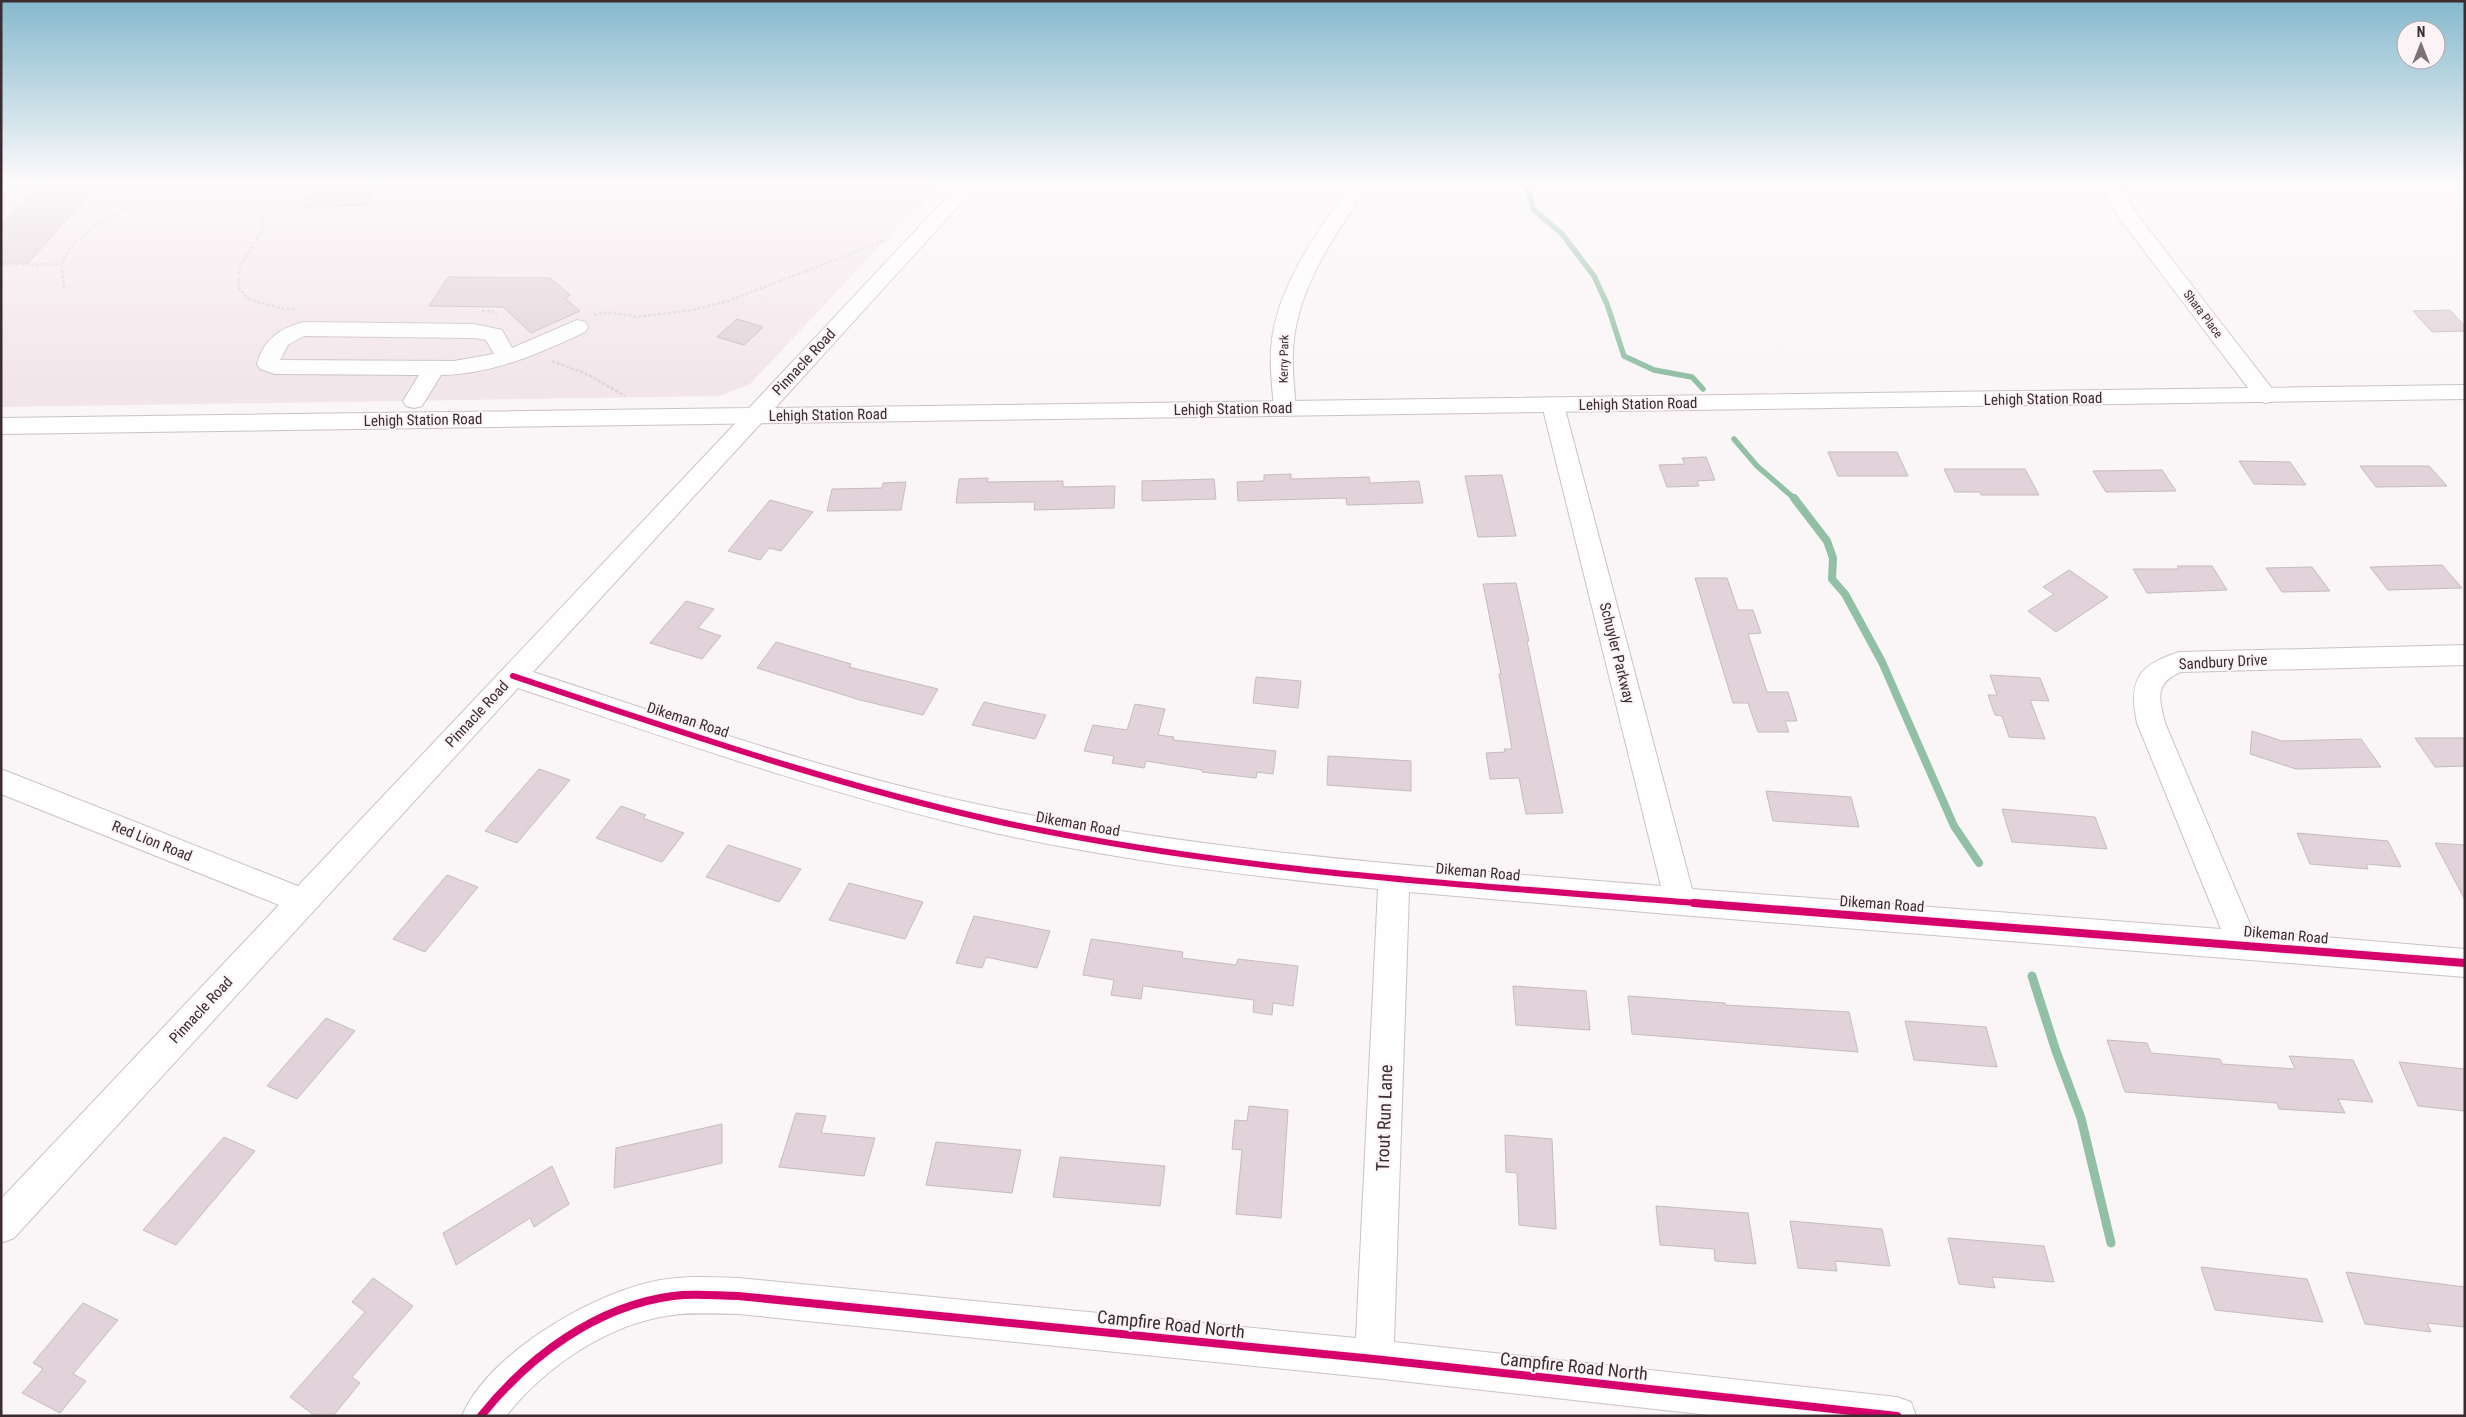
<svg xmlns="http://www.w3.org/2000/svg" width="2466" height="1417" viewBox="0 0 2466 1417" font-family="'Roboto Condensed',sans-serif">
  <rect width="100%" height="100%" fill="#faf5f7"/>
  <path fill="#f3e6eb" d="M1,180h941l-192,204 -30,12 -719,11z"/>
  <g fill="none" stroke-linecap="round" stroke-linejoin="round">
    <path stroke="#91c0a4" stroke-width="5.5" d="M1520,180l10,16 3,13 29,25 32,42 13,28 17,52 30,14 38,7 11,12
      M1734,439l23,27 38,33"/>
    <path stroke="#91c0a4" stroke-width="8" d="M1794,498l33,43 6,17 -1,21 13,15 37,68 72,164 25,37"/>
    <path stroke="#91c0a4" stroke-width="9" d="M2032,976l24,75 25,67 30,125"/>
  </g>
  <path fill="#e2d2d9" stroke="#c5bcbf" d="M44,180h58l-74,83h-27v-39z
    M322,180h60l-16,25 -64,2z
    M448,277l102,1 20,17 -5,3 15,13 -49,22 -28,-26 -74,-1z
    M2450,310l15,16v5l-33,1 -19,-21z
    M737,319l26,8 -19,18 -27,-8z
    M1828,452h69l11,24h-70z
    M1706,457l9,23 -18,1 2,5 -32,1 -8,-22 26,-1 -3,-6z
    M2239,461l51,1 16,23 -52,-1z
    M2360,466h69l18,20 -71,1z
    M1944,469h81l14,26h-58l-1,-3h-25z
    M2162,470l14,21 -70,1 -13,-21z
    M1291,474v5l78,-2 1,6 49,-2 4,22 -76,2 -1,-7 -108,3 -1,-19 27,-1v-6z
    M1502,475l14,61 -38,1 -13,-61z
    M988,478l-1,4 76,-1v6l52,-1 -1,22 -80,2 1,-8 -79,1 3,-24z
    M1214,479l2,20 -74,2v-20z
    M906,482l-5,28 -74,1 5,-22 50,-1 1,-5z
    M770,500l43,12 -32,39 -12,-3 -9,12 -32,-9z
    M2442,565l20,23 -74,2 -18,-23z
    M2177,566h35l15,24 -80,3 -14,-24h46z
    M2312,567l18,24 -48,1 -16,-24z
    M2069,570l39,27 -52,35 -28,-21 26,-17 -11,-7z
    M1695,578h32l11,32h15l8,23 -13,1 19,58h21l9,29h-12l4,11h-31l-10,-29h-15z
    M1516,583l13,58h-2l36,172 -37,1 -7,-36 -29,1 -4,-26 19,-1 -1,-3h8l-13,-75h2l-18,-90z
    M686,601l28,8 -16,19 23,8 -19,23 -52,-16z
    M776,642l75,22 -2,3 89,22 -15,26 -63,-15 -103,-32z
    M1990,675l50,3 9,23 -19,-1 15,39 -36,-2 -7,-21 -7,-1 -7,-20h9z
    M1256,677l45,4 -3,27 -45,-5z
    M984,702l22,5 40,8 -11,24 -63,-14z
    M1135,704l30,5 -7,26 16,2 -1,3 103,11 -3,23 -16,-2 -1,6 -54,-6v-2l-56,-9 -2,7 -32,-5 2,-7 -30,-5 9,-26 34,5z
    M2252,731l30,10 79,-2 20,28 -85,2 -46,-15z
    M2415,738h50v28l-30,1z
    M1328,756l83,5v30l-84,-6z
    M539,769l31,11 -53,63 -32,-12z
    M1766,791l85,6 8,30 -86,-6z
    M621,806l25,9 -3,3 41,15 -22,29 -66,-24z
    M2002,809l93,8 12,32 -95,-7z
    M2297,833l91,8 13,26 -35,-3 2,5 -58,-5z
    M2435,843l30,2v55z
    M728,845l73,24 -22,33 -73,-25z
    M447,875l31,12 -53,65 -32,-13z
    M849,883l74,19 -18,37 -76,-19z
    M974,916l76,15 -13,37 -51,-11 -4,11 -26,-5z
    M1091,939l92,13 -1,6 54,7 2,-6 60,7 -5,40 -20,-3 -1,12 -19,-3 1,-12 -111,-14 -2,13 -30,-4 3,-15 -31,-5z
    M1513,986l73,5 4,39 -74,-5z
    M1628,996l97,7v2l124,7 9,40 -226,-18z
    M326,1018l29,13 -58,68 -30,-13z
    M1905,1021l81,6 11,40 -83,-7z
    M2107,1040l40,3 4,10 69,6 2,5 73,5 -6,-13 64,4 20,42 -35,-3 7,14 -66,-4 -2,-6 -152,-11z
    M2399,1062l66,7v42l-47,-5z
    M1249,1106l39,4 -7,108 -45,-4 6,-64 -10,-1 3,-29 12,1z
    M796,1113l30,3 -5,17 54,5 -11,38 -85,-9z
    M722,1124v39l-108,25 2,-40z
    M1505,1135l47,4 4,90 -37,-4 -2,-52 -11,-1z
    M224,1137l31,14 -79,94 -33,-15z
    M936,1142l85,8 -9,43 -86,-8z
    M1060,1157l105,9 -5,40 -107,-9z
    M552,1166l17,38 -35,23 -4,-9 -74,47 -13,-32z
    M1656,1206l92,7 8,51 -41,-3 -1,-12 -54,-4z
    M1790,1221l92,8 8,37 -55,-5 2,10 -39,-3z
    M1948,1238l96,8 10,36 -62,-5 3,11 -36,-4z
    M2201,1267l106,12 16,43 -108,-12z
    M2346,1272l119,15v40l-38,-4 4,9 -66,-8z
    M373,1278l40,28 -61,71 8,6 -27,33h-18l-25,-19 75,-85 -13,-10z
    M83,1303l35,17 -45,54 13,7 -26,32 -38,-20 21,-24 -10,-6z"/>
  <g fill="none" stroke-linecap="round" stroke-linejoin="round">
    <defs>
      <path id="minor" d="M1354,180h18c-32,48 -71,100 -78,159 -3,23 0,46 2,69l-3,5 -8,2 -8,-2 -3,-5c-2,-23 -5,-46 -2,-69 8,-59 49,-111 82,-159z
        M2102,180h18l9,22 9,14 136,175 3,5 -3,5 -8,2 -8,-2 -135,-178 -14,-21z
        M577,320l8,2 3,5 -3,5c-47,22 -92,42 -144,43l-19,31 -8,2 -8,-2 -3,-5 16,-26 -144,-1 -15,-5 -3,-5c7,-25 23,-36 47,-42l170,2 28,6 10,18zM304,336l170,2 12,2 8,14 -40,7 -174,-1 8,-15z
        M1553,398l8,2 3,5 128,484 529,40 -84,-206c-9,-43 1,-58 42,-71l286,-7v20l-284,7c-27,11 -22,27 -16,51l88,208 212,18v28l-785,-62 -271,-23 -15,450 503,55 14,5 5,14h-198l-344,-38 -636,-64c-21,0 -44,-2 -65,1 -64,8 -127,51 -167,101h-44c25,-60 123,-118 185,-133 30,-8 60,-6 91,-5l618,60 22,-449c-128,-13 -257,-28 -383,-56 -162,-37 -319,-92 -477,-145l-504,550 -13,5v-44l278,-294 -278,-111v-25l297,117 449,-475 8,-2 8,2 3,5 -3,5 -230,251c154,50 308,105 467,137 217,45 440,59 661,77l-119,-481 3,-5z"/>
      <path id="major" d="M963,180h19l-207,228 1690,-23v14l-2464,35v-16l748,-10z"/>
    </defs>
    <use href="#minor" stroke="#cbc2c6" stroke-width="2"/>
    <use href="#major" stroke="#cbc2c6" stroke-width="2"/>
    <path stroke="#d8d6d7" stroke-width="2.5" stroke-dasharray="3 2" stroke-linecap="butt" d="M100,195l25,15
      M920,206l7,-26
      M1,265l60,-1
      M64,288l-3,-24 10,-18 33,-27 33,-15 39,-10 40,-3 25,4 19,11 4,21 -24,39 -2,21 10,12 35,10h13
      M482,311h10l5,4
      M594,315l13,-3 30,5 56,-7 35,-9 161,-62
      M552,361l37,14 36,21"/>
    <use href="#minor" fill="#fefefe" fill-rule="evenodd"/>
    <use href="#major" fill="#fefefe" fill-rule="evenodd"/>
    <defs>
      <path id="cycleway-far1" d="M513,676c159,53 318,108 483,145 233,51 475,64 713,83"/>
      <path id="cycleway" d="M1694,903l771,60
        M481,1416c47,-59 115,-110 192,-120 22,-3 44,0 65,0l636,63 523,57"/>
    </defs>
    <use href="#cycleway-far1" stroke="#fcf3f6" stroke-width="9"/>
    <use href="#cycleway" stroke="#fcf3f6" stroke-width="11"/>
    <use href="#cycleway-far1" stroke="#d6006c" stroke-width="6"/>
    <use href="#cycleway" stroke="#d6006c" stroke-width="8"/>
  </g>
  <linearGradient id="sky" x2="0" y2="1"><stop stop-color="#85b9cd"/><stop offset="0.48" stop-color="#fdfafb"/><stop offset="1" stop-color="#fdfafb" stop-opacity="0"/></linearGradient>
  <rect width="2466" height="378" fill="url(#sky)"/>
  <g text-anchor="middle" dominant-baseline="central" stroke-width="4" stroke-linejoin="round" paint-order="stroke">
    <g font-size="12" fill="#3b2c32" stroke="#fcf3f6">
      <text transform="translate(2203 314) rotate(53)">Shara Place</text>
      <text transform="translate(1284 359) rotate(-89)">Kerry Park</text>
    </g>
    <g font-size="15" fill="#3b2c32" stroke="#fcf3f6">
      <text transform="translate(804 362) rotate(-47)">Pinnacle Road</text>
      <text transform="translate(2043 399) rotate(-1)">Lehigh Station Road</text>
      <text transform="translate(1638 404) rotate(-1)">Lehigh Station Road</text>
      <text transform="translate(1233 409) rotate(-1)">Lehigh Station Road</text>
      <text transform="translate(828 415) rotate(-1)">Lehigh Station Road</text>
      <text transform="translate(423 420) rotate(-1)">Lehigh Station Road</text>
      <text transform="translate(1617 653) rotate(76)">Schuyler Parkway</text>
      <text transform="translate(2223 662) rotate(-3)">Sandbury Drive</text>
      <text transform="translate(477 714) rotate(-47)">Pinnacle Road</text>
      <text transform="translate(688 720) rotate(18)">Dikeman Road</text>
      <text transform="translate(1078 824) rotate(10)">Dikeman Road</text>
      <text transform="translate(152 841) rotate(22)">Red Lion Road</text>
      <text transform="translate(1478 872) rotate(5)">Dikeman Road</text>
      <text transform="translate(1882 904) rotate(4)">Dikeman Road</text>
      <text transform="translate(2286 935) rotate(5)">Dikeman Road</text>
      <text transform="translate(201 1010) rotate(-47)">Pinnacle Road</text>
    </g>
    <g font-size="18" fill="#3b2c32" stroke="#fcf3f6">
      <text transform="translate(1384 1118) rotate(-88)">Trout Run Lane</text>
      <text transform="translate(1171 1324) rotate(6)">Campfire Road North</text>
      <text transform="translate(1574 1366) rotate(6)">Campfire Road North</text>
    </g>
  </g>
  <rect width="2466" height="1417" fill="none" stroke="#3b2c32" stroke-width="5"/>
  <g transform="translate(2421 45)"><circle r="24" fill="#fcf3f6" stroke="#afa3a8"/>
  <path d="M0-4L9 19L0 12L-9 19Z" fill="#7e7277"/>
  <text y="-8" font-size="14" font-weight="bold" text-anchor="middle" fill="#3b2c32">N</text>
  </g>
</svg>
